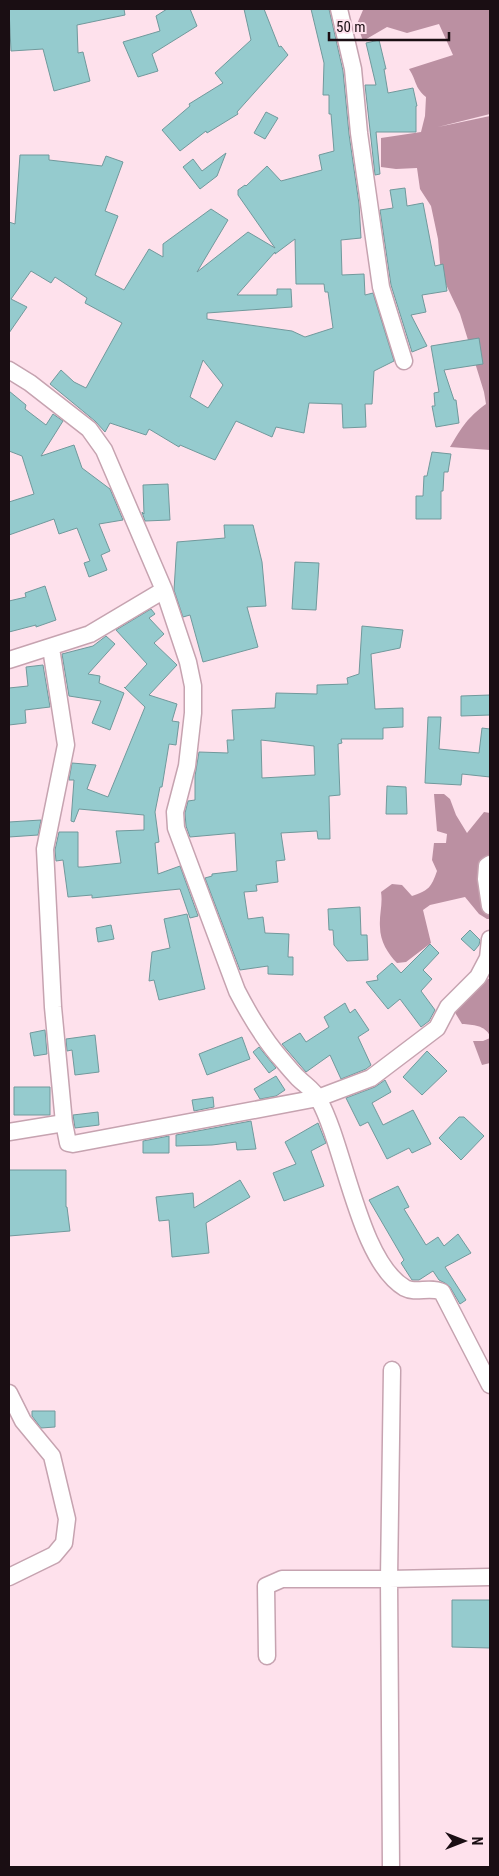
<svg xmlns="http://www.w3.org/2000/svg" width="499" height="1876" viewBox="0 0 499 1876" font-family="'Roboto Condensed',sans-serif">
  <rect width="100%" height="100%" fill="#fee1ec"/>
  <path fill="#bb90a2" d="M365,9h125v105l-52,13 52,-11v334l-40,-3c12,-20 17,-29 36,-43l-2,-12 -24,-78 -19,-40 -3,-35 -7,-33 -11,-17 -3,-21 -21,1 -15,-2v-29l40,-6 4,-16 1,-19c-12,-10 -9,-16 -17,-28l44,-14 -14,-31 -32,9 -20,-6 -24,14 -6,-17 6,-14z
    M434,794h10l6,5 6,16 11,18 17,-21 6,1v106h-3l-8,-5 -14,-17 -35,8 -7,5 8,33 -25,19 -9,1c-9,-9 -17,-22 -17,-36 -1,-12 3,-23 1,-35l11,-8 10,1 10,11c17,-6 19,-8 25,-25l-5,-11 2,-17h12l1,-9 -10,-3z
    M490,978v58c-5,-11 -17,-11 -28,-12l-11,-18 21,-19z
    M490,1038v25l-8,2 -9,-24h10z"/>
  <path fill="#95cbce" stroke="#71999c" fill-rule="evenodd" d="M9,9h115l1,6 -48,10 1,28 5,-1 7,29 -36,10 -11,-42 -32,2z
    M167,9h23l7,17 -45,28 6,17 -20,6 -15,-35 37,-11 -4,-15z
    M244,9h20l15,38 2,-1 7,9 -51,57 1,2 -31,19 -1,-2 -26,20 -18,-21 28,-24 -1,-2 34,-21 -8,-10 36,-33z
    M311,9h18l14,62 6,63 10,70 2,34 -20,2 1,35 22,-1 1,21 8,-2 21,68 -20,10 -2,33h-7l1,23 -23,1 -1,-24 -33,-1 -5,30 -28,-6 -4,10 -36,-16 -21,39 -35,-15 -1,2 -30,-18 -3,6 -36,-12 -5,9 -10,-11 -45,-37 11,-14 13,12 12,6 36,-65 -37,-20 2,-5 -32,-21 -4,6 -20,-12 -20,28 16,8 -18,26v-111l6,2 5,-69h29v5l53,6 4,-10 17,6 -18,49 13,5 -23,59 29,15 25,-41 14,8v-13l48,-35 17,11 -31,52 51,-40 27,16 -37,-53v-5l7,-5 1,1 21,-20 14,15 41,-11 -3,-15 15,-4 -3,-37h-2v-19h-6l1,-32zM295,239l1,45h28l1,8h3l5,36 -28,9 -13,-6 -85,-12v-6l85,-6 -1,-18h-14v6h-40l38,-43v2zM203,360l20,25 -15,23 -18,-11z
    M379,40l7,29h-2l4,24 25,-5 4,18h-1v26h-40l4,42 -5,1 -10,-90h11l-10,-42z
    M266,112l12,6 -13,21 -11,-6z
    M226,153l-9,23 -17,13 -17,-22 10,-8 9,12z
    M405,188l2,18 16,-3 12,63 8,-2 4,27 -25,4 4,17 -15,3 16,31 -15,6 -21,-67 -11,-75 13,-2 -3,-18z
    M479,338l4,26 -39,6 10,30h2l3,23 -23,4 -4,-21h3l-1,-13 5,-1 -8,-46z
    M9,391l17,14 -1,4 21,16 7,-11 10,7 -22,35 33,-11 8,23 28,21 13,31 -24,4 11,27 -9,4 6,15 -18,7 -5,-14 6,-2 -13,-33 -18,6 -5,-15 -45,16v-33l25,-8 -12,-38 -13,-5z
    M432,452l19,2 -3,18h-4l-1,19h-2v28h-25v-23h7l1,-20h3z
    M168,484l2,36 -25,1 -3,-9 2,2 -1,-29z
    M224,525h29l9,37 4,44 -19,1 11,40 -55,15 -13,-47 -7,2 -9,-27 3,-48 48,-4z
    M295,562l24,1 -3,47 -24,-1z
    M45,586l11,34 -20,7v-2l-27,7v-31l17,-4 -1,-4z
    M151,609l4,5 -6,4 15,16 -10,9 23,22 -28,30 28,9 -5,17 7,1 -3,23 -7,-1 -7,43h-2l-5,25 4,30 -4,1 3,31 22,-8 18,50 -8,2 -10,-29 -88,9v-3l-24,2 -5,-37 -7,1 -1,-11 4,-18h19v35h5l38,-4 -5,-32 28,-1v-15l-65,-6 -5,13 -3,-1 3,-41h-5l3,-17 24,2 -9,24 21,8 37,-90 -21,-20 1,1 22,-24 -31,-34z
    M362,626l41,4 -3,18 -29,6 4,55 28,-1v19l-20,1v11h-42l1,4 -4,1 2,51 -11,1 1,43h-12l-1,-8 -36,2 4,27 -9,1 2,21 -22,3 1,6 -13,1 4,27 15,-2 2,16 24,1 -1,23h5v18l-25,-1v-8l-28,4 -35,-92 7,-2v-2l25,-3 -2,-38 -45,4 -4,-11 -1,-13 3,-12 7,-1v-24l4,-24 29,1 -1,-13h7l-2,-30 43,-2 1,-15 41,1v-9l31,-1 -1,-6 12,-4zM261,740l53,6 1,29 -53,3z
    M106,636l9,8 -27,30 12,2 -1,7 25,10 -14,37 -18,-7 9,-22 -32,-5 -7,-42 31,-8z
    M43,665l7,42 -25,3 1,13 -17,2v-37l19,-2 -2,-19z
    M490,695v20l-29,1v-20z
    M428,717h13l-2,32 40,4 3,-25 8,1v48l-28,-3 -1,11 -36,-2z
    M387,786l19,1 1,27h-21z
    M41,820l-3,15 -29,2v-15z
    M360,907l1,28h6l1,25 -21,1 -13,-16 -1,-15h-4l-1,-21z
    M187,914l18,75 -46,11 -5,-20 -5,1 3,-29 18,-4 -6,-29z
    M111,925l3,14 -16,3 -2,-14z
    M470,930l10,10 -1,5 -5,6 -13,-12z
    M430,944l9,9 -16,17 9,9 -11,12 14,19 -6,11 -8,6 -21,-28 -12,10 -22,-27 12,-2 -1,-4 15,-13 9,10z
    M345,1003l5,10 5,-4 14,21 -11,7 13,28 -5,4 -25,10 -11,-24 -24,17 -24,-28 18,-11 6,9 23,-15 -5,-10z
    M45,1030l2,24 -13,2 -4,-23z
    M95,1035l4,37 -24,3 -3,-25 -5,1 -1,-12z
    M242,1037l8,22 -43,16 -8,-21z
    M259,1047l17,21 -7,5 -16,-21z
    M427,1051l20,20 -25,24 -19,-18z
    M276,1076l9,14 -9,6 -16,3 -6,-10z
    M385,1080l6,12 -19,11 11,22 30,-15 18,34 -19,9 -3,-5 -22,11 -19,-37 -8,4 -14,-28 29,-11z
    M14,1087h36v28h-36z
    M213,1097l1,10 -20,4 -2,-11z
    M98,1112l1,13 -24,3 -2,-13z
    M459,1117h5l20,19 -23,24 -22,-22z
    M251,1121l5,28 -19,1 -1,-8 -24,3 -36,1v-11z
    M318,1123l8,20 -15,8 13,35 -40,15 -11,-28 23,-9 -11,-22z
    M169,1136v17h-26v-12z
    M9,1170h57v37h1l3,24 -61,5z
    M240,1180l10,17 -44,26 3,30 -37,4 -3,-37 -10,1 -3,-24 37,-4 1,15z
    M398,1186l11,21 -5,2 22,36 12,-8 6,9 14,-12 13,19 -26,14 21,33 -6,4 -10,-17 -5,-4 -6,-3 -6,-9 -14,9h-7l-11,-17 3,-3 -35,-60z
    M32,1411h23v16l-14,1 -9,-12z
    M452,1600h38v48l-38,-1z"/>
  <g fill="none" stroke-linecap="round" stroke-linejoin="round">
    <defs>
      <path id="minor" d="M339,9l14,60 6,64 22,154 23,74
        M9,370l21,13 59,46 15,21 60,140 24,72 5,24v27l-6,53 -12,46 1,16 61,163c13,25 27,49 46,70 5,6 10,12 15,17 7,7 17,13 21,22 26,47 40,161 86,188 11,6 25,-2 37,4l48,93
        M51,648l15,97 -21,104 8,158 11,116 4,20 5,1 245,-46 53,-20 66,-50 11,-21 30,-30 10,-19 2,-19
        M9,660l81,-26 74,-44
        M490,864l-3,2 -1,13 4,27
        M9,1132l55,-9
        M9,1393l14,28 29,35 15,63 -3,24 -10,12 -45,22
        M267,1656l-1,-70 16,-7h107l3,-209
        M391,1867l-2,-288 101,-2"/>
    </defs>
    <use href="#minor" stroke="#c6a3b0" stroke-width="19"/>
    <use href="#minor" stroke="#fff" stroke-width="16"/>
  </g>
  <rect width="499" height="1876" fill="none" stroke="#1a0e13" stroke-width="20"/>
  <g transform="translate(464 1841) rotate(90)" stroke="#fee1ec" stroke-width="4" paint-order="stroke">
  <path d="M0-4L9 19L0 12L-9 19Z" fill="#1a0e13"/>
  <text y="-8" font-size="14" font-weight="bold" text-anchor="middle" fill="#1a0e13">N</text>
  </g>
  <path d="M329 32v8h120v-8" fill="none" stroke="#1a0e13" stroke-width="2.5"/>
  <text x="336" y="32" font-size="15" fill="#1a0e13" stroke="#fee1ec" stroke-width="4" paint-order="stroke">50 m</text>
</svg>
